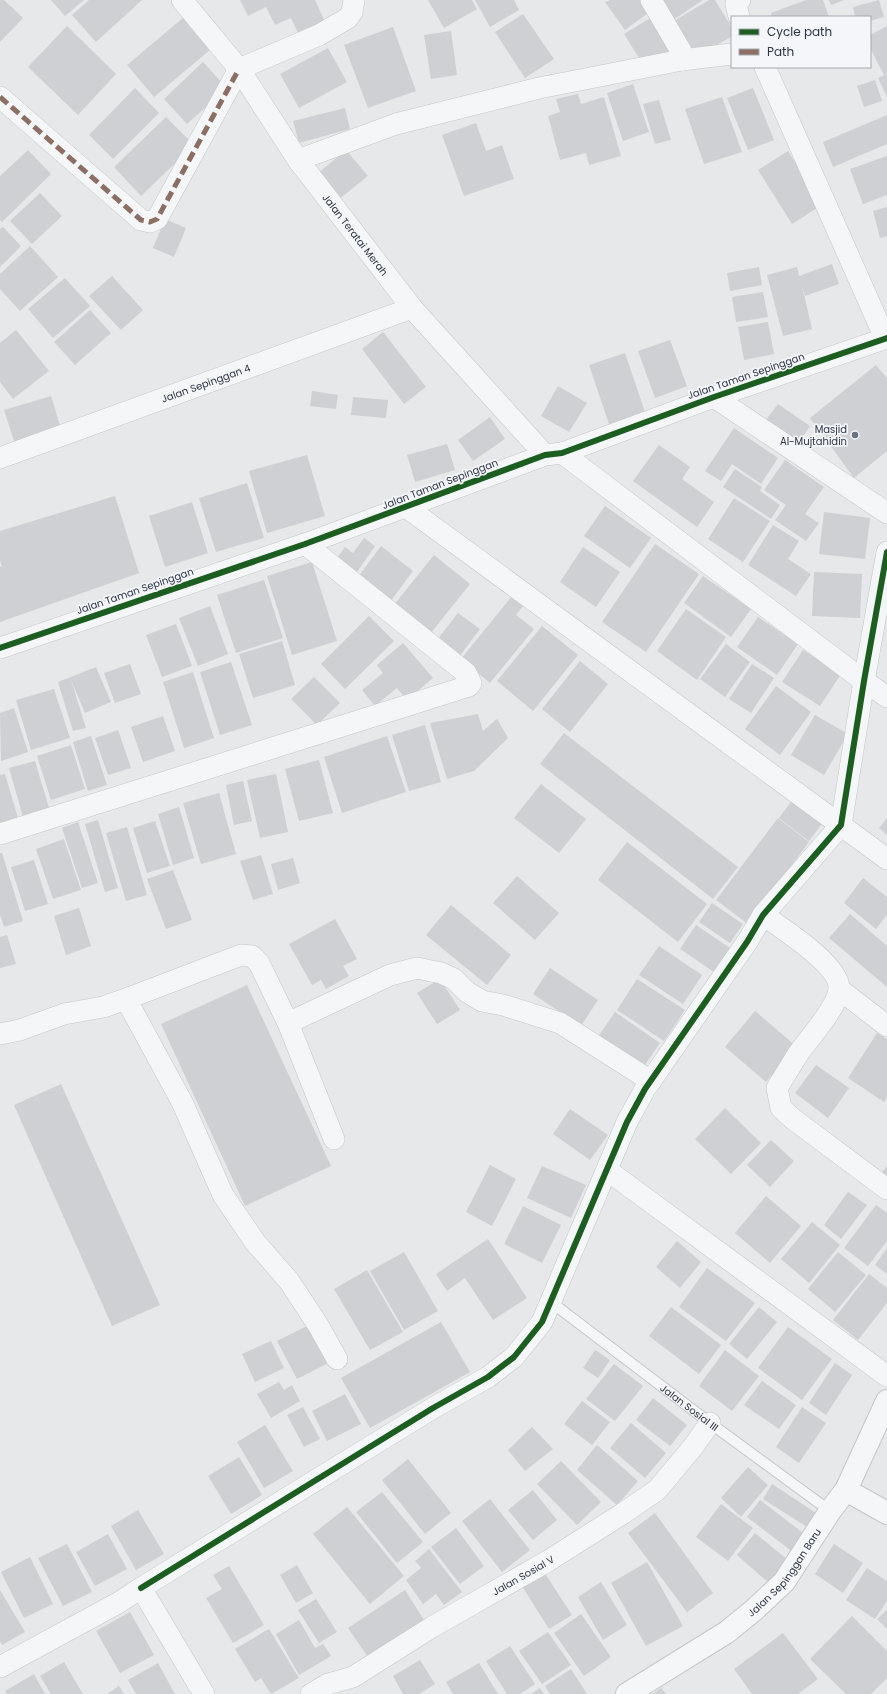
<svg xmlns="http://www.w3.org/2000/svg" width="887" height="1694" viewBox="0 0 887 1694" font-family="Poppins,sans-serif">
  <rect width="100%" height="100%" fill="#e6e8ea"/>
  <path fill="#ced0d3" d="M0,0h4l19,18 -23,24z
    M51,0h33l-19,16z
    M89,0h53l-46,42 -24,-27z
    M240,0h75l10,22 -26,13 -8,-17 -16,7 -9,-18 -18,9z
    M428,0h44l5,9 -33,19z
    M475,0h39l5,10 -29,17z
    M611,0h32l8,11 -26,19 -20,-28z
    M660,0h43l-30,20z
    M709,0h6l17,28v8l-37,22 -23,-36z
    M806,0h17l6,17h-57l-1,-4z
    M829,0h15l-13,5z
    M879,0l5,17 -14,4v-4h-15l-2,-10z
    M523,14l31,45 -29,19 -30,-46z
    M655,15l20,32 -31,19 -20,-32z
    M183,18l27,32 -56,47 -27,-32z
    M67,26l49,48 -38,41 -50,-48z
    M887,26v47l-3,2 -14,-27v-13z
    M393,27l23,64 -48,17 -24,-63z
    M451,31l6,44 -26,4 -7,-44z
    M328,48l19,34 -48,26 -19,-34z
    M203,62l24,26 -40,36 -23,-25z
    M887,74v23l-9,-19z
    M875,80l7,21 -18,6 -7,-21z
    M633,84l16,48 -26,9 -16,-48z
    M135,88l24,25 -46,46 -24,-24z
    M753,88l21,52 -26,10 -21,-52z
    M578,94l3,10 23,-7 17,59 -32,9 -3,-12 -26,7 -12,-44 12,-4 -4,-13z
    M722,97l20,55 -38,12 -19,-55z
    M659,100l12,40 -16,4 -12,-40z
    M345,108l5,21 -51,14 -6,-22z
    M887,115v29l-54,23 -10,-25z
    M166,117l28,28 -53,51 -27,-29z
    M476,123l10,28 16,-6 12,34 -50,17 -22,-61z
    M28,150l23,24 -49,48 -2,-2v-44z
    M346,150l22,26 -30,24 -21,-26z
    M788,151l34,54 -30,19 -34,-54z
    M887,156v39l-24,9 -13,-35z
    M40,193l22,23 -30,28 -22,-23z
    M887,207v29l-7,2 -7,-27z
    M165,219l21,9 -12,29 -21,-9z
    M3,227l18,19 -21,21v-38z
    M30,246l28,31 -38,34 -20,-22v-15z
    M832,264l7,20 -34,12 -3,-10 10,43 -29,7 -16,-61 30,-8 2,9z
    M759,267l3,18 -32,6 -3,-18z
    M112,276l31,34 -22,20 -32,-34z
    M65,278l25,28 -37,32 -25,-29z
    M763,292l5,25 -32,5 -4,-25z
    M90,310l21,23 -36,32 -21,-23z
    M768,322l6,32 -30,6 -6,-33z
    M16,330l33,41 -36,28 -13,-17v-39z
    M383,332l43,55 -22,17 -42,-55z
    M670,340l17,46 -32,12 -17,-47z
    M625,353l20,59 -36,12 -20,-59z
    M876,365l11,13v73l-33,27 -44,-60z
    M558,386l29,17 -18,29 -28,-16z
    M312,391l26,4 -2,14 -26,-3z
    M51,396l10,33 -46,15 -11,-34z
    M353,397l35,3 -2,18 -35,-3z
    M778,404l32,22 -13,19 -32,-24z
    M490,417l15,22 -32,22 -15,-21z
    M734,428l44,30 -17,26 -29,-20 -11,17 -16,-10z
    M447,444l8,26 -40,12 -8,-27z
    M659,445l31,22 -8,12 32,23 -17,25 -64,-46z
    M307,455l18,61 -58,17 -18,-62z
    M785,460l39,27 -19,27 14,9 -13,18 -31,-21 11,-15 -22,-15z
    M735,469l27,18 -2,4 20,14 -9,14 -48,-32z
    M247,483l17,55 -48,14 -17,-54z
    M115,496l24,77 -139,49v-55l2,-1 -2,-5v-30z
    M734,498l36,23 -27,41 -35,-23z
    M192,502l16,51 -43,14 -16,-51z
    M605,506l46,32 -21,30 -46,-32z
    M824,512l46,6 -5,41 -46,-5z
    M773,525l26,16 -11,18 23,15 -15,22 -48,-31z
    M364,538l11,8 -20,29 -20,-14 10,-14 8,6z
    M655,544l44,30 -53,78 -44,-30z
    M381,546l32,25 -23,31 -32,-25z
    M583,547l37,25 -24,35 -36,-25z
    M434,555l36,29 -40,50 -36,-29z
    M312,562l25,79 -45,14 -25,-79z
    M814,572l48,2 -2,44 -48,-2z
    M703,576l48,33 -20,28 -47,-34z
    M264,580l19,58 -47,15 -19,-58z
    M512,596l11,10 -7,9 18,14 -44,54 -29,-24z
    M210,606l18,48 -30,12 -19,-48z
    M686,609l40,28 -29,43 -40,-29z
    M458,613l22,16 -21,28 -22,-17z
    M369,616l25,25 -49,48 -24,-25z
    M758,617l40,27 -21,31 -40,-28z
    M176,624l16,42 -30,11 -16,-42z
    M542,626l36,29 -45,56 -36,-30z
    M282,641l13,44 -42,13 -14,-44z
    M403,643l30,35 -26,22 -10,-12 -22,18 -13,-16 21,-17 -6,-8z
    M726,644l24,18 -25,35 -25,-18z
    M803,650l38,24 -21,32 -38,-24z
    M580,661l28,23 -38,48 -28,-23z
    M231,662l21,63 -32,10 -20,-63z
    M130,664l11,30 -26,9 -11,-30z
    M752,664l22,14 -23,35 -22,-14z
    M96,667l15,35 -26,11 -14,-33 15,48 -13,3 -15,-49z
    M193,672l21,66 -30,10 -21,-66z
    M314,677l26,26 -23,22 -26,-26z
    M776,686l35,26 -31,43 -35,-26z
    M54,689l16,49 -39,12 -15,-50z
    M14,708l14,44 -27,9 -1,-48z
    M478,714l5,17 14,-12 11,19 -34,33 -27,8 -17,-56z
    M815,715l33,19 -24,41 -33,-20z
    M163,716l12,35 -32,11 -12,-35z
    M425,725l16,57 -32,9 -17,-56z
    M118,730l13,38 -23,7 -13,-37z
    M564,733l174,134 -25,32 -173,-135z
    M91,736l16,49 -19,6 -15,-49z
    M387,736l19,56 -64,21 -18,-56z
    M71,745l14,44 -34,11 -14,-44z
    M319,760l14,53 -34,8 -14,-52z
    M35,761l14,47 -26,9 -14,-49z
    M5,774l13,44 -18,5v-48z
    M276,774l12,58 -28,6 -13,-58z
    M243,781l9,40 -18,4 -8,-40z
    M541,784l45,35 -27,34 -45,-35z
    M219,793l17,61 -35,10 -18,-61z
    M794,798l30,23 -15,20 -30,-23z
    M179,807l15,51 -21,7 -15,-51z
    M778,818l31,24 -61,82 -32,-24z
    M887,818v17l-8,-7z
    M98,820l20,68 -13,4 -20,-68z
    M155,821l15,45 -23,7 -14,-45z
    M78,822l20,61 -16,5 -20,-60z
    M127,827l20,68 -21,6 -20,-68z
    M64,839l17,51 -28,9 -17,-50z
    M627,842l80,62 -29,38 -80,-62z
    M0,853h2l21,68 -19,6 -4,-12z
    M261,855l12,39 -20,6 -13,-39z
    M293,858l7,25 -22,7 -7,-26z
    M34,860l14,44 -23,7 -14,-44z
    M173,870l19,50 -26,9 -19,-50z
    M517,876l42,37 -24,27 -42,-37z
    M863,878l24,19v18l-11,14 -32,-26z
    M712,903l31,21 -13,19 -31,-21z
    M451,905l60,50 -24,30 -61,-50z
    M79,908l12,38 -25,9 -12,-39z
    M850,914l37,32v41l-58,-49z
    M335,919l22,40 -14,7 6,10 -23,13 -5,-9 -9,5 -23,-41z
    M696,925l34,23 -16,24 -34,-23z
    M7,935l9,29 -16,4v-31z
    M659,946l43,29 -19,29 -44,-29z
    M550,968l48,32 -17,26 -48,-32z
    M440,979l20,31 -23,14 -20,-31z
    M637,979l48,31 -21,31 -47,-31z
    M247,985l84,181 -86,40 -84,-182z
    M755,1011l41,35 -30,36 -41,-35z
    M615,1012l45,31 -18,26 -45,-31z
    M877,1033l10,6v59l-3,4 -36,-24z
    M816,1065l33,23 -21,30 -33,-25z
    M61,1084l99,221 -48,21 -98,-221z
    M725,1108l36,35 -30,31 -36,-35z
    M570,1109l38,26 -18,25 -37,-26z
    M771,1140l23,21 -24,26 -23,-22z
    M490,1165l26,14 -24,47 -26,-14z
    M542,1166l44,19 -15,33 -44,-20z
    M887,1166v15l-7,-6z
    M848,1192l19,13 -26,34 -17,-14z
    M766,1196l35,30 -31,37 -35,-30z
    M876,1205l11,8v28l-19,25 -24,-18z
    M523,1206l38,19 -19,38 -38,-19z
    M812,1222l28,23 -31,38 -28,-24z
    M488,1239l39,59 -34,22 -28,-42 -18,13 -11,-17z
    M677,1241l24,21 -21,26 -24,-21z
    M887,1248v26l-12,-9z
    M404,1252l34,59 -34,19 -34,-59z
    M838,1252l28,23 -31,37 -27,-23z
    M707,1268l48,35 -29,38 -47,-34z
    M367,1270l36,62 -33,18 -36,-61z
    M869,1274l18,14v15l-29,37 -25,-20z
    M671,1307l50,38 -22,29 -50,-38z
    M759,1307l18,15 -30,37 -18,-15z
    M441,1322l29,50 -100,56 -29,-50z
    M309,1325l19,38 -31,16 -20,-38z
    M788,1327l44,32 -30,41 -44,-32z
    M271,1341l13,27 -29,14 -13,-28z
    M595,1350l15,10 -12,18 -15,-10z
    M725,1350l34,26 -27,35 -33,-25z
    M835,1363l17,12 -26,40 -17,-12z
    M614,1364l29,22 -28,35 -29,-22z
    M762,1381l34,24 -17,24 -35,-24z
    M279,1382l5,8 8,-5 8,16 -29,17 -14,-24z
    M345,1394l16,30 -34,17 -15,-30z
    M653,1398l34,27 -17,21 -34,-26z
    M582,1401l28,21 -18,23 -28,-21z
    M303,1407l17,32 -16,8 -17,-32z
    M802,1407l24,16 -27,40 -23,-16z
    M631,1423l35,30 -21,25 -35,-30z
    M265,1425l28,46 -29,17 -27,-46z
    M532,1427l21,22 -28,22 -17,-21z
    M597,1445l41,36 -21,24 -40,-35z
    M239,1457l23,38 -31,19 -23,-38z
    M408,1459l43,54 -26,21 -43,-54z
    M561,1461l40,41 -24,23 -40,-41z
    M748,1467l20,18 -27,32 -20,-19z
    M772,1484l44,29 -9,14 -44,-28z
    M533,1490l24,30 -24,20 -25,-30z
    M382,1492l41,50 -26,21 -41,-51z
    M490,1499l40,51 -28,22 -40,-51z
    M760,1500l47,36 -13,17 -47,-36z
    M721,1504l32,24 -25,33 -32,-24z
    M347,1507l57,69 -34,28 -57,-70z
    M138,1510l26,44 -28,16 -25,-44z
    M655,1513l58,80 -26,19 -59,-79z
    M456,1528l28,38 -24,18 -29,-37z
    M755,1533l33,27 -19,23 -32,-28z
    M108,1534l19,35 -32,17 -19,-34z
    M67,1544l25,48 -29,14 -25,-48z
    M834,1544l29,19 -20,30 -28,-19z
    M429,1549l33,43 -18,13 -8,-11 -13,10 -17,-24 15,-12 -6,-7z
    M30,1557l23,47 -29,14 -23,-46z
    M647,1562l36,64 -37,20 -35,-63z
    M297,1565l16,28 -17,10 -16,-28z
    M229,1566l35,59 -31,18 -27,-45 16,-9 -9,-14z
    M867,1568l20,13v20l-12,18 -29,-19z
    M544,1572l28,43 -23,14 -27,-43z
    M601,1582l26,43 -24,15 -25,-43z
    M0,1590l25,42 -23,13 -2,-4z
    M405,1590l19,30 -56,37 -20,-29z
    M316,1599l21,33 -18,11 -21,-33z
    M887,1610v19l-10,-10z
    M130,1612l24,43 -34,18 -24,-42z
    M581,1614l30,43 -27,19 -30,-43z
    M852,1616l35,35v27l-16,16h-25l-36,-35z
    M299,1620l16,28 8,-4 8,12 -32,19 -23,-41z
    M269,1629l30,49 -28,16 -10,-16 -6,4 -20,-33z
    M548,1632l23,33 -29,19 -23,-33z
    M783,1633l35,46 -20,15h-46l-18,-25z
    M510,1646l25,38 -15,10h-13l-21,-33z
    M420,1660l15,24 -16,10h-16l-10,-18z
    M64,1662l19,32h-32l-11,-18z
    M158,1663l17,31h-39l-8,-14z
    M479,1663l19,31h-45l-7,-12z
    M571,1669l16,25h-37l-5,-8z
    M34,1674l11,20h-38l-2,-3z
    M119,1686l5,8h-17z
    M540,1688l4,6h-13z
    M661,1688l5,6h-13z"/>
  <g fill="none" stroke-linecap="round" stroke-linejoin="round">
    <defs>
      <g id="service">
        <path id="s1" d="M551,1302l159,121 120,88"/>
      </g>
      <g id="minor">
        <path id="s2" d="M182,0l57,69 59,91 114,148 133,147"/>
        <path d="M739,17l-3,-13 4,-4"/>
        <path d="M682,60l50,-6"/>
        <path d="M765,67l120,271"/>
        <path d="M0,97l141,123 9,2 7,-3 82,-150 80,-34 29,-17 4,-6 2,-12"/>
        <path d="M298,160l98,-36 143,-36 143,-28 -1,-9 -30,-51"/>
        <path d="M714,397l173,116"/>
        <path d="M562,453l302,228 23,16"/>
        <path id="s3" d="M0,458l412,-150"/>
        <path d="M406,507l481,352"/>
        <path d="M0,648l305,-104 240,-89 17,-2 152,-56 173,-59"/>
        <path d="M0,834l469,-148 2,-3 -5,-10 -5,-4 -156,-125"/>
        <path d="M763,915c18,13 79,51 76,75 -3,19 -30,48 -41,64 -7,11 -14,23 -21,34l4,20 12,11 94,70"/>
        <path d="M839,989l48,37"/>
        <path d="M126,999l115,-44 11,1 7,7 29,60 46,116"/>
        <path d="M288,1023l102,-48 27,-7 24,5 13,6 13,13 15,9 21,4 57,18 91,58"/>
        <path d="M0,1034l20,-4 44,-16 39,-7 23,-8 56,103 41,93 32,47 34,39 29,44 19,34"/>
        <path d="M607,1170l280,206"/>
        <path d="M141,1588l292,-180 55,-31 26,-20 28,-35 85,-200 18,-33 102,-147 16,-27 78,-90 23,-144 23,-129"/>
        <path d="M0,1667l118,-64 23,-15 63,106"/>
        <path id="s4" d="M311,1694l17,-10 25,-7 79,-50 116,-66 74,-47 35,-24 36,-43 17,-24"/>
      </g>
      <g id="tertiary">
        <path d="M846,1490l41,23"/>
        <path id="s5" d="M627,1694l100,-62 27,-22 30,-28 46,-71 16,-21 41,-89"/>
      </g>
    </defs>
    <use href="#service" stroke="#c4c6c8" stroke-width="12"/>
    <use href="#minor" stroke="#c4c6c8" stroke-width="22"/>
    <use href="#tertiary" stroke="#c4c6c8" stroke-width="24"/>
    <use href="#service" stroke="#f5f6f7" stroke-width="10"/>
    <use href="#minor" stroke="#f5f6f7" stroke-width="21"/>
    <use href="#tertiary" stroke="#f5f6f7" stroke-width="22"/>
    <path stroke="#8d6e63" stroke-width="5" stroke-dasharray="10 5" stroke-linecap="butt" d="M0,97l141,123 9,2 7,-3 82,-150"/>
    <defs>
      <path id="cycleway" d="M0,648l305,-104 240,-89 17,-2 152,-56 173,-59
        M141,1588l292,-180 55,-31 26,-20 28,-35 85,-200 18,-33 102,-147 16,-27 78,-90 23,-144 23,-129"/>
    </defs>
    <use href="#cycleway" stroke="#f4f6f9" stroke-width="8"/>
    <use href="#cycleway" stroke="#1b5e20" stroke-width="6"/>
  </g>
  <circle fill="#6c737f" stroke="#f4f6f9" stroke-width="1.5" cx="855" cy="435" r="4"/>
  <g text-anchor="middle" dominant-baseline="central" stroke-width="3.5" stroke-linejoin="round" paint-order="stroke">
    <g font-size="10" fill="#2b3445" stroke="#f4f6f9">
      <text stroke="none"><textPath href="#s2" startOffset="292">Jalan Teratai Merah</textPath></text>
      <text transform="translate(746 376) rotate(-19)">Jalan Taman Sepinggan</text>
      <text stroke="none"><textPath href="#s3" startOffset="219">Jalan Sepinggan 4</textPath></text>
      <text transform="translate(440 484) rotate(-21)">Jalan Taman Sepinggan</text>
      <text transform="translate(135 591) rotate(-19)">Jalan Taman Sepinggan</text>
      <text stroke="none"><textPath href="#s1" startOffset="174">Jalan Sosial III</textPath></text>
      <text stroke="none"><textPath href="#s5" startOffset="201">Jalan Sepinggan Baru</textPath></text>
      <text stroke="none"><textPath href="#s4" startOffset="244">Jalan Sosial V</textPath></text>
    </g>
    <g font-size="10" fill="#2b3445" stroke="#f4f6f9" text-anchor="end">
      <text x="847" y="429">Masjid<tspan x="847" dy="12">Al-Mujtahidin</tspan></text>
    </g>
  </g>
  <rect x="731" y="16" width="140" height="52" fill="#f4f6f9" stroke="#a4a8b1"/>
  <rect x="739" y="29" width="20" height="6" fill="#1b5e20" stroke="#a4a8b1"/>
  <text x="767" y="36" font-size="12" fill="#2b3445">Cycle path</text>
  <rect x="739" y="49" width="20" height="6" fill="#8d6e63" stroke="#a4a8b1"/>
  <text x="767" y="56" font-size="12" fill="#2b3445">Path</text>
</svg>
